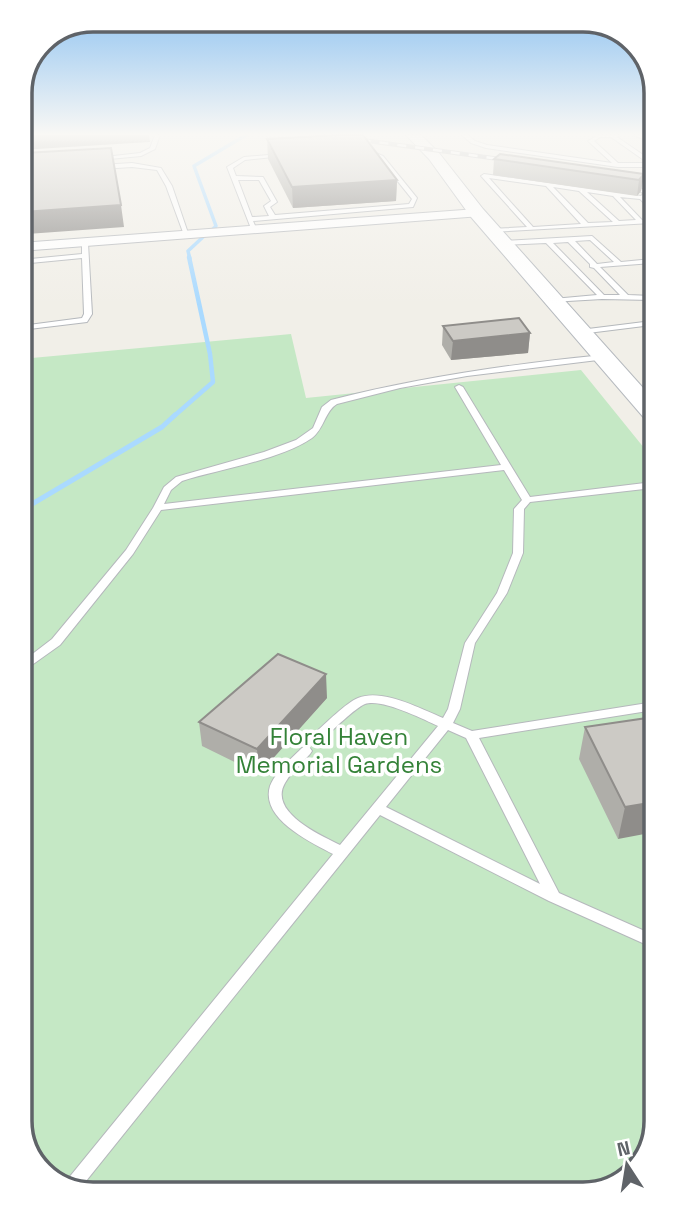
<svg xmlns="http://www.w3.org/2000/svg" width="676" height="1214" viewBox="0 0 676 1214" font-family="'Space Grotesk',sans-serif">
  <rect width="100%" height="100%" fill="#f1efe8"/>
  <path fill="#c5e8c5" d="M291,334l15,64 275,-28 72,89 4,667 -13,36 -32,27 -524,6 -40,-15 -23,-30 -4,-791z"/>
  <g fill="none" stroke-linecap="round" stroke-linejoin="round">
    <path stroke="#aadaff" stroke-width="3.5" d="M213,229l3,-3 -22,-60 52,-31
      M190,259l-2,-8 15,-14"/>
    <path stroke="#aadaff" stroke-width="4.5" d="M173,417l40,-35 -3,-28 -21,-97"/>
    <path stroke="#aadaff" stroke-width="5" d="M22,510l140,-83 13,-12"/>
    <defs>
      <path id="lane" d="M155,135h5l-5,14 -14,7 -42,4 -3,-2 44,-5 10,-5z
        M462,135h6l7,6 12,4 125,18 -24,-22 10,-6h23l-4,2 35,24v6h-34l-132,-19 -15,-5zM600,137h11l37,26h-30l-24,-22z
        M633,135h7l11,4v3z
        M366,149l17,7 34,42 -4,9 -160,14 4,9 -5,1 -25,-64 17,-10 36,-3 3,2 -38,4 -12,8 3,8 27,1 14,25 -7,5 5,8 134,-11 3,-5 -33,-41 -15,-6zM238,180h21l12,21 -7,5 5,10 -17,1z
        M132,163l29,5 11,18 17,50 -5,-1 -18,-49 -9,-16 -25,-3 -31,2 -3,-2 3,-2z
        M484,174l157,22 3,-3 -20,-6 3,-2 23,6 1,1 -6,6 7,7v6l-12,-12 -20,-2 22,23 10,-1v4l-162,9v-2l2,-1 35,-2 -45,-50 -1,-1zM489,178l57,8 35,38 -48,3zM553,187l26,4 34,31 -25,1zM587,192l26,4 23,24 -17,1z
        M592,236l29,26 31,-3v4l-52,4 28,28 24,1v4l-50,-1 -51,3v-2l2,-1 44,-4 -51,-52 -43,2 -3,-2 3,-2zM590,240l24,22 -17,2 -22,-23zM568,242l22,22v3l4,1 26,27h-16l-51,-52z
        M85,241l3,2 4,71 -5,8 -66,8v-4l61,-8 2,-4 -2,-56 -62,6v-4l62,-6v-11z
        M652,321v4l-72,9 -4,-2 4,-2z
        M603,355l4,2 -1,2 -139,17 -67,12 -63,16c-12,7 -13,25 -25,34 -32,22 -92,31 -130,43l-11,9 -7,14 337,-39 -46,-78 4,-2 4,2 67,110 123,-15v6l-123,14 -6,7 -1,44 -16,40 -32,50 -15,66 -7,14 19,8 182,-29v8l-175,28 80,155 97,43v13l-107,-48 -169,-86 -302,376 -15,-6 270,-331c-22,-12 -73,-35 -63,-68 6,-15 21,-27 32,-38h8l2,3 -2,3c-8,9 -19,18 -25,29 -17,29 35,52 55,62l98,-119c-15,-7 -57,-28 -73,-22 -10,4 -32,26 -42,35h-8l-2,-3 2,-3c10,-9 32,-31 43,-35 24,-10 63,11 85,20l5,-9 17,-66 32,-50 16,-40 1,-44 8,-9 -18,-30 -343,40 -28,44 -73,91 -38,27v-10l30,-23 74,-89 27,-42 11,-21 12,-10 88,-25 32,-12 17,-12 9,-21 9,-7c90,-23 180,-36 272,-45zM448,730l18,8 74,146 -154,-77z"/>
      <path id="street" d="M477,209l4,1v6l-461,35v-8z"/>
      <path id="secondary" d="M406,135h15l18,18 44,56 170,190v22l-8,-2 -174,-202 -42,-58z"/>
    </defs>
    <use href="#lane" stroke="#b5b8bc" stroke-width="2"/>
    <use href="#street" stroke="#b5b8bc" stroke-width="2"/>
    <use href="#secondary" stroke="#b6babf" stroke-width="2"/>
    <use href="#lane" fill="#fff" fill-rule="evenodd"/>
    <use href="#street" fill="#fff" fill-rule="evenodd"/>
    <use href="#secondary" fill="#fff" fill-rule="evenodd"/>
    <defs>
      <path id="rail" d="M326,135l188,26
        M624,177l28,4"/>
    </defs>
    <use href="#rail" stroke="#b6b7b8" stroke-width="4.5"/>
    <use href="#rail" stroke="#fff" stroke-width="2.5" stroke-dasharray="9" stroke-linecap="butt"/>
  </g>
  <path fill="#afaea9" d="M267,139l130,41 -1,21 -103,7 -25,-49z
    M494,159l150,15 -3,17 -4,5 -144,-21z
    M443,326l87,7 -2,20 -77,7 -9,-15z
    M327,698l-68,76 -57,-28 -3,-24z
    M654,717l-36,122 -39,-80 6,-32z"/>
  <path fill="#8f8d8a" d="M20,135h129l1,7 -130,8z
    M644,174l-3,17 -4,5 2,-16z
    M397,180l-1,21 -103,7 -1,-21z
    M121,205l3,22 -97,7 -4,-22z
    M530,333l-2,20 -77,7 2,-19z
    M326,674l1,24 -68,76 -2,-25z
    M655,802v30l-37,7 7,-32z"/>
  <path fill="#cccac5" stroke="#8f8d8a" stroke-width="2" d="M340,135h23l34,45 -105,7 -25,-48z
    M111,148l10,57 -98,7 1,-59z
    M500,154l144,20 -5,6 -145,-21z
    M519,318l11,15 -77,8 -10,-15z
    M278,654l48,20 -69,75 -58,-27z
    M654,717l1,85 -30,5 -40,-80z"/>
  <linearGradient id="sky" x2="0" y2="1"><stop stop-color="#8fc3f1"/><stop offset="0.44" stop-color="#f9f8f5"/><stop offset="1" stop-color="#f9f8f5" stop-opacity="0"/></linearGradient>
  <rect width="676" height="305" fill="url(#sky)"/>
  <g text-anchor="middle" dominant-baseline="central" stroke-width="7" stroke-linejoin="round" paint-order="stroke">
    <g font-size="24" fill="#348238" stroke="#fff">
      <text x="339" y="736">Floral Haven<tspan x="339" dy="28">Memorial Gardens</tspan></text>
    </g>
  </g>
  <path d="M0 0H676V1214H0ZM93 32H583A61 61 0 0 1 644 93V1121A61 61 0 0 1 583 1182H93A61 61 0 0 1 32 1121V93A61 61 0 0 1 93 32Z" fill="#fff" fill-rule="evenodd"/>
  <path fill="none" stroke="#5f6368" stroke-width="3.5" d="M93 32H583A61 61 0 0 1 644 93V1121A61 61 0 0 1 583 1182H93A61 61 0 0 1 32 1121V93A61 61 0 0 1 93 32Z"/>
  <g transform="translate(627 1165) rotate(348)" stroke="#ffffff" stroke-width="5" paint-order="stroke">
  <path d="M0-5L12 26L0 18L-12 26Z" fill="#5f6368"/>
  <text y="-10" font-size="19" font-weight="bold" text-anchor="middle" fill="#5f6368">N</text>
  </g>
</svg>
